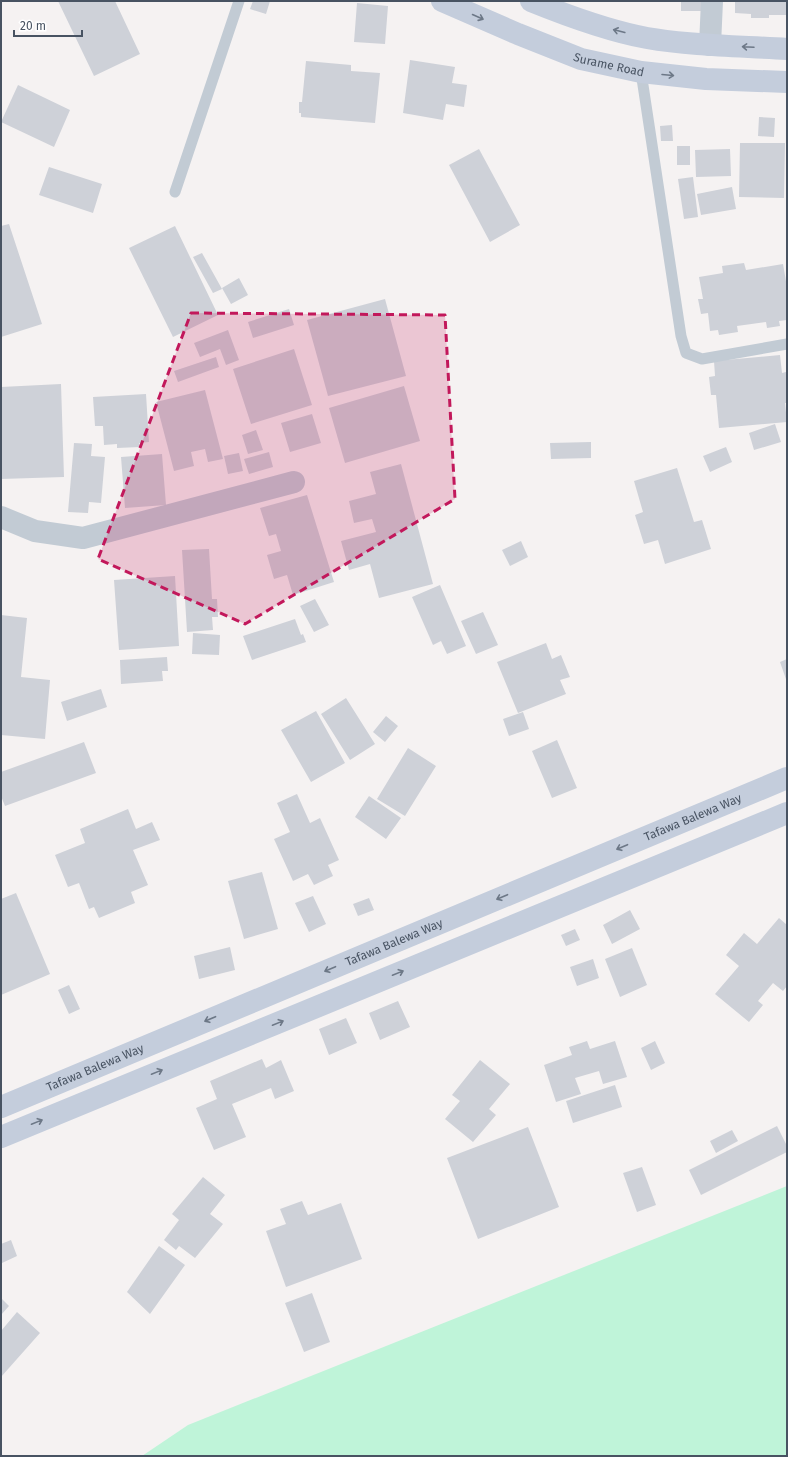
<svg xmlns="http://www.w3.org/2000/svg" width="788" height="1457" viewBox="0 0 788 1457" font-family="'Fira Sans',sans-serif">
  <rect width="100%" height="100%" fill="#f5f2f2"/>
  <path fill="#bff4d9" d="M787,1186v270h-645l46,-31z"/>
  <path fill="#ced1d8" d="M58,1h57l25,53 -46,22z
    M253,1h17l-4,13 -16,-5z
    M681,1h21v10h-21z
    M735,1h52v14h-18v3h-18v-4l-16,-1z
    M357,3l31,3 -3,38 -31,-2z
    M410,60l45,7 -3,16 15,2 -3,22 -18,-3 -3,16 -40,-7z
    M306,61l45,4v6l29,2 -5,50 -74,-6v-4h-2v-11h3z
    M18,85l52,25 -16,37 -53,-25z
    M759,117l16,1 -1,19 -16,-1z
    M672,125l1,16h-12l-1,-15z
    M740,143h45l-1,55 -45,-1z
    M677,146h13v19h-13z
    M479,149l41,76 -30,17 -41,-77z
    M730,149l1,27 -35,1 -1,-27z
    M49,167l53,17 -9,29 -54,-18z
    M693,177l5,40 -14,2 -6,-40z
    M732,187l4,22 -35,6 -4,-21z
    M9,224l33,100 -41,13v-111z
    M175,226l43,89 -45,22 -44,-89z
    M202,253l20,36 -9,4 -20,-36z
    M744,263l2,7 37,-6 4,23v33l-8,1 1,5 -13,2 -1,-6 -29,4 1,6 -19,3 -1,-5 -8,1 -2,-18 -7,1 -3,-15h5l-4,-22 24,-4 -1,-7z
    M239,278l9,17 -17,9 -9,-16z
    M385,299l21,77 -78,20 -21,-76z
    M289,309l5,16 -41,13 -5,-16z
    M228,330l11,30 -13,5 -6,-16 -20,8 -6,-14z
    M294,349l18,56 -61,19 -18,-55z
    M780,355l2,18 4,-1 1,31h-2l2,19 -68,6 -3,-33h-5l-2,-18 6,-1 -1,-15z
    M216,357l3,10 -41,15 -4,-11z
    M61,384l3,93 -63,2v-92z
    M404,386l16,55 -75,22 -16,-55z
    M205,390l18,69 -15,3 -3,-13 -14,3 3,14 -20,5 -18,-69z
    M146,394l3,48 -10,1 1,4 -23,1v-4l-13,1 -1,-19h-8l-2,-29z
    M312,414l9,29 -31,9 -9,-29z
    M775,424l6,18 -27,8 -5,-17z
    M256,430l7,20 -15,4 -6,-19z
    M591,442v16l-40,1 -1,-16z
    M74,443l18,1 -1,12 14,1 -4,46 -12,-1 -1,11 -20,-1z
    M726,447l6,15 -22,10 -7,-16z
    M269,452l4,15 -24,7 -5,-15z
    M239,453l4,18 -15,3 -4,-18z
    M162,454l4,51 -41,3 -4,-51z
    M401,464l32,120 -54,14 -9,-34 -21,6 -8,-29 35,-9 -4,-13 -18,4 -5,-22 27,-7 -6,-22z
    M677,468l17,54 8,-2 9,29 -46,15 -7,-24 -14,4 -9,-29 8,-3 -9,-31z
    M307,495l27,87 -41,13 -6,-20 -13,4 -7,-24 14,-4 -5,-17 -7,2 -9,-28z
    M521,541l7,16 -18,9 -8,-16z
    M209,549l3,50h5l1,18h-6l1,13 -26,2 -5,-82z
    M175,576l4,70 -60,4 -5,-70z
    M440,585l26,61 -19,8 -6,-13 -8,4 -21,-48z
    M315,599l14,26 -15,7 -14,-26z
    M483,612l15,33 -22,9 -15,-33z
    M1,615l26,3 -6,59 29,3 -5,59 -44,-4z
    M295,619l6,16 2,-1 3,8 -54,18 -9,-24z
    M193,633l27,2 -1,20 -27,-1z
    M546,643l6,16 9,-4 9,22 -10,3 6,14 -48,19 -21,-51z
    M167,657l1,14h-6l1,10 -42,3 -1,-24z
    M787,659v23l-7,-20z
    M101,689l6,18 -40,14 -6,-19z
    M346,698l29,46 -25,16 -29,-46z
    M316,711l29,52 -34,19 -30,-52z
    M523,712l6,17 -20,7 -6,-17z
    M386,716l12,10 -13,16 -12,-10z
    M557,740l20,48 -25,10 -20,-47z
    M84,742l12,31 -91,33 -4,-10v-24z
    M408,748l28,18 -31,50 -28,-17z
    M297,794l13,29 10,-5 19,42 -11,5 5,11 -19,9 -6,-11 -15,7 -19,-42 16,-7 -13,-29z
    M369,796l32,22 -15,21 -31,-22z
    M128,809l8,20 16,-7 8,18 -27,10 15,35 -17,7 4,11 -36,15 -5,-11 -5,2 -10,-26 -11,4 -13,-32 30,-12 -5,-14z
    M262,872l16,57 -34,10 -16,-58z
    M16,893l34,81 -49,21v-96z
    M313,896l13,28 -17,8 -14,-29z
    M369,898l5,12 -16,6 -5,-12z
    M630,910l10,19 -28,15 -9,-19z
    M779,918l8,7v61l-4,5 -10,-8 -15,18 5,4 -14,17 -34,-28 24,-28 -13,-11 18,-22 13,11z
    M575,929l5,11 -14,6 -5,-11z
    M230,947l5,23 -36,9 -5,-23z
    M632,948l15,37 -27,12 -15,-38z
    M593,959l6,19 -22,8 -7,-19z
    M69,985l11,24 -11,5 -11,-24z
    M398,1001l12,26 -30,13 -11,-27z
    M346,1018l11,25 -28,12 -10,-26z
    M587,1041l3,8 25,-8 12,36 -24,7 -4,-13 -24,7 6,16 -25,8 -12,-37 28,-10 -3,-8z
    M655,1041l10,22 -14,7 -10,-22z
    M262,1059l4,9 15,-8 13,31 -19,8 -4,-11 -39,16 14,33 -32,13 -18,-42 21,-9 -7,-18z
    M480,1060l30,24 -21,25 7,6 -23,27 -28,-23 15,-18 -8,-6z
    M615,1085l7,22 -49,16 -7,-22z
    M777,1126l10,20v6l-86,43 -12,-25z
    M528,1127l31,80 -81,32 -31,-81z
    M732,1130l6,11 -22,12 -6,-12z
    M642,1167l14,38 -19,7 -14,-39z
    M203,1177l22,18 -15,19 13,10 -28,34 -16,-12 -3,4 -12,-10 15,-20 -7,-6z
    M302,1201l6,14 33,-12 21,56 -76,28 -20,-56 20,-7 -6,-15z
    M11,1240l6,16 -15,7 -1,-19z
    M159,1246l26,19 -35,49 -23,-22z
    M312,1293l18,49 -26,10 -19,-49z
    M1,1298l8,8 -8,9z
    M17,1312l23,21 -39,44v-46z"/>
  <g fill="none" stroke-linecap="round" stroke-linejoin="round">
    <path stroke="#c2cbd4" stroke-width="11" d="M641,72l40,264 5,17 16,6 85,-15
      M175,192l64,-191"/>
    <path stroke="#c2cbd4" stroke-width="22" d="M710,45l2,-44
      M1,517l34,14 48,7 211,-56"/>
    <g stroke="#c4cddc" stroke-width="22">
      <path id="s1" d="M442,1l76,33 63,25 60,13 65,7 81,3"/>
      <path d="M531,1c37,15 78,30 116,37 46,8 94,8 140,11"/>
      <path id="s2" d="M1,1107l786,-329"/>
      <path d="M1,1137l786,-324"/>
    </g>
  </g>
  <defs><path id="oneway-shaft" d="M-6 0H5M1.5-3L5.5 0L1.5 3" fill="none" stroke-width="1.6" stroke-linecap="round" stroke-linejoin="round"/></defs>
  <g stroke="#6d7887">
    <use href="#oneway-shaft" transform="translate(478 17) rotate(24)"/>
    <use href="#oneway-shaft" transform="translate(619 31) rotate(-166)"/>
    <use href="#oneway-shaft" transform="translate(748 47) rotate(-177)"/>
    <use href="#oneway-shaft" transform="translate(668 75) rotate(5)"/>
    <use href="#oneway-shaft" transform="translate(622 847) rotate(157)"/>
    <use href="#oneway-shaft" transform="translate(502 897) rotate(157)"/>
    <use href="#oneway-shaft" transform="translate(330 969) rotate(157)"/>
    <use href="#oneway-shaft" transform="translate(398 973) rotate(-22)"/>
    <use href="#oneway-shaft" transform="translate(210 1019) rotate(157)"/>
    <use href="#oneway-shaft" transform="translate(278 1023) rotate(-22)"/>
    <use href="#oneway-shaft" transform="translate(157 1072) rotate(-22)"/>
    <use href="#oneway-shaft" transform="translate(37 1122) rotate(-22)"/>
  </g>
  <path fill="#c2185b" fill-opacity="0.2" stroke="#c2185b" stroke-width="3" stroke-dasharray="8 5" stroke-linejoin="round" d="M191,313l254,2 10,184 -210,125 -147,-65z"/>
  <g text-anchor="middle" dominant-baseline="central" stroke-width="3" stroke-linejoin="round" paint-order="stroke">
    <g font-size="12" fill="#485362" stroke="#fff">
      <text stroke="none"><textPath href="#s1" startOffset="179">Surame Road</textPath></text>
      <text stroke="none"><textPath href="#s2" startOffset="750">Tafawa Balewa Way</textPath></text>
      <text stroke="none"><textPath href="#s2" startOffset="426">Tafawa Balewa Way</textPath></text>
      <text stroke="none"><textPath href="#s2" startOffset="102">Tafawa Balewa Way</textPath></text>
    </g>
  </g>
  <rect width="788" height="1457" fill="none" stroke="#485362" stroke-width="4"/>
  <path d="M14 30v6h68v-6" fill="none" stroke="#485362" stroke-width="2"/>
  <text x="20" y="30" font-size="12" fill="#485362" stroke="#ffffff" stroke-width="3" paint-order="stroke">20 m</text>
</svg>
